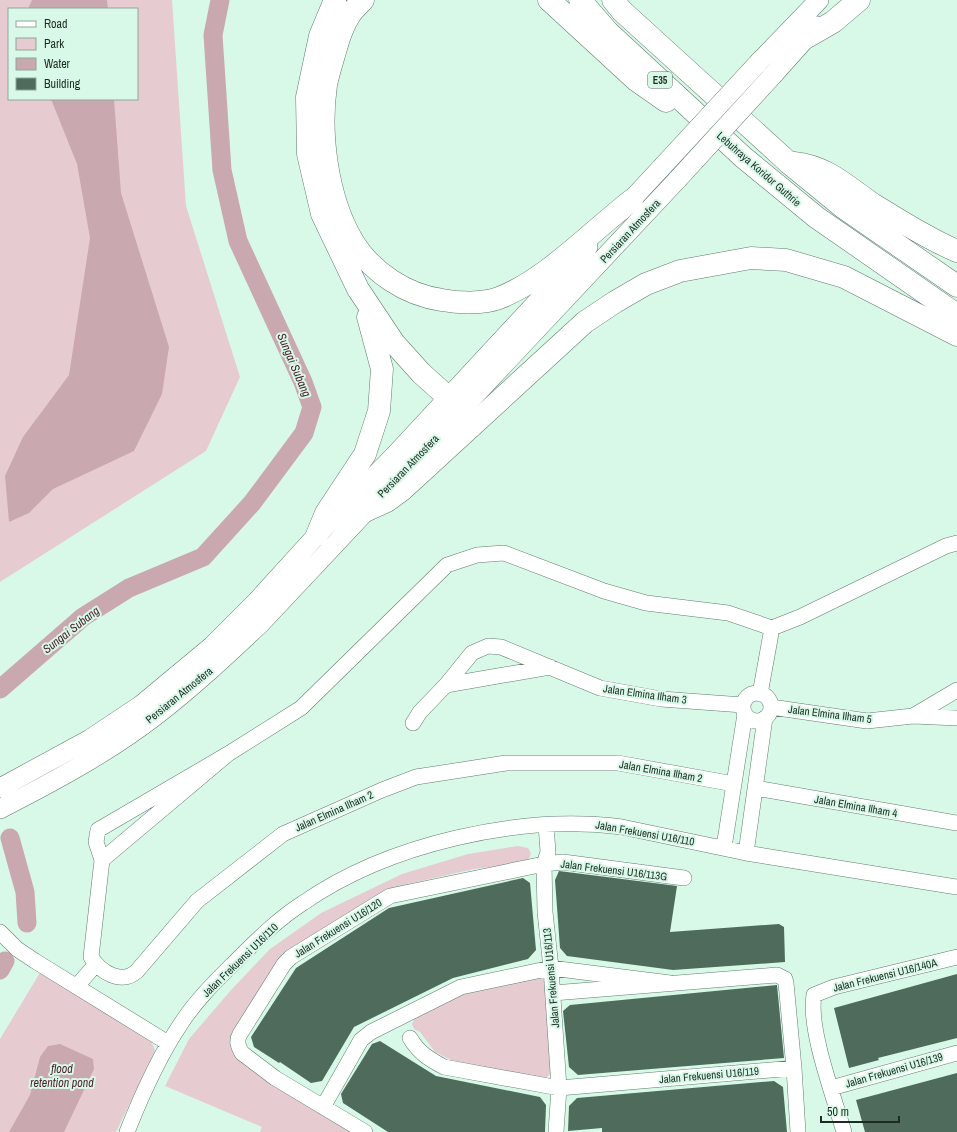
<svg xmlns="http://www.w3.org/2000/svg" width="957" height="1132" viewBox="0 0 957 1132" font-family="'Archivo Narrow',sans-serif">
  <rect width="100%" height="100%" fill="#d8f9e8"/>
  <path fill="#e6ccd1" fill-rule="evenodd" d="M0,0h172l14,206 54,171 -34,74 -206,131zM9,9h128v90h-128z
    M518,846l10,2 3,5 -2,6 -7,4 -48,6 -71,16 -29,12 -91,56 -10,15 -41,75 126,89h-98l2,-5 -97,-41 24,-47 42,-49 39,-41 51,-36 81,-39 66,-20z
    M41,971l108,64 6,16 -39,81h-116v-93z
    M541,976l3,4 10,90 -9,9 -86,-15 -24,-12 -15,-20 -6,-3 -2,-5 4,-9 42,-21z"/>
  <path fill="#c9a8af" d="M32,0h75l1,9h-80z
    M51,99h63l7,94 48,154 -7,47 -28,57 -81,38 -24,24 -20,9 -4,-46 18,-39 46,-62 21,-137 -13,-74z
    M60,1044l33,15 1,10 -30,63h-55l21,-37 10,-38 8,-11z"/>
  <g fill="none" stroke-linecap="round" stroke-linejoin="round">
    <path stroke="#c9a8af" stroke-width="19" d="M0,689l83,-72 46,-29 74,-31 49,-54 52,-70 8,-26 -9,-25 -65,-141 -16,-71 -9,-135 7,-35
      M10,838l15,54 2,31
      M0,970l5,-9"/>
  </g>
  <path fill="#4e6b5c" d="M559,871l118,15 -7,46 109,-8 5,3 1,35 -112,8 -106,-14 -7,-8 -5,-68z
    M523,878l7,5 6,67 -8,9 -75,19 -99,49 -32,54 -11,2 -31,-21 -1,1 -25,-16 -3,-10 45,-69 93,-60z
    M957,974v64l-79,20 1,2 -30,8 -15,-60z
    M777,985l7,73 -206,17 -9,-8 -6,-56 7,-6z
    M380,1041l56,35 104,21 6,8 -1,27h-157l-45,-29 -2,-9 31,-50z
    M957,1073v59h-92l-9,-32z
    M774,1081l9,6 4,45h-185v-4l-34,3 1,-25 8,-8z"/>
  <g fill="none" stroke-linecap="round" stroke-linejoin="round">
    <defs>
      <path id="minor" d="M772,628l28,-11 146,-71 11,-3
        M446,685l104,-18
        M743 707a14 14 0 1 1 28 0a14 14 0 1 1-28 0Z
        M760,694l12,-66
        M771,707l96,14 46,-5 44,2
        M913,716l44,-26
        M413,723l7,-11 26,-27 26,-32 16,-7 13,1 99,41 61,11 82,6
        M228,754l-126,106 -6,-18 2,-12 130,-76 73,-46 146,-143 30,-10 27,-2 100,38 42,12 82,10 44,15
        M755,788l202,35
        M546,825l2,27 -4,12 1,48 6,56 8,120 -3,44
        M724,847l21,-133
        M746,853l19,-135
        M102,860l-11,97c10,16 31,28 46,14l60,-70 86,-67 99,-44 34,-13 90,-14h112l116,21
        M0,932l17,17 18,12 133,82
        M77,986l19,-22
        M553,993l224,-18 8,4 1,4 8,85
        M410,1038c9,15 19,21 34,29l115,21 235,-20 4,64
        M831,1088l126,-35
        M323,1107l38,-67 10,-8 90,-45 90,-19 119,15
        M127,1132c15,-38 32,-76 55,-110 15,-23 35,-42 54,-61 21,-21 42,-42 67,-58 85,-59 216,-89 319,-76l124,26 211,34
        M365,1132l-90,-54 -33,-25c-4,-7 -6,-12 -2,-19l44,-70 7,-7 99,-61 154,-32 19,-2 121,16
        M844,1132c-10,-35 -36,-103 -30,-137l20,-8 123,-30"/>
      <path id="major" d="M759,62l60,-62
        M774,74l43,-48
        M621,211l40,-43
        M0,788l90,-49 51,-34 71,-59 44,-44 61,-67 77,-79 194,-209
        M0,809c53,-27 107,-56 154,-92 38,-29 72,-61 107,-94l417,-444"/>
      <path id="highway" d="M335,0l-15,36 -13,61 1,57 14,60 36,75 36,54 27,30 41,37
        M363,0c-4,4 -9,9 -12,13 -9,13 -13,28 -17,42 -3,10 -6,20 -8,30 -7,49 1,112 26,155 19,32 54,55 90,60 16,3 42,4 57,-2 47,-18 93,-67 133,-98
        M549,0l87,80 30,21
        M580,0l28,32 135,125 73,60 141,98
        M613,0l9,11 167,152 55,45 113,78
        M807,37l26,-15 26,-22
        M794,163c35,4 52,23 80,42 27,16 54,34 83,46
        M365,511l22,-10 15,-11 183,-168 30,-20 31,-18 34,-13 71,-13 35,2 58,17 113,58
        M317,535l9,-22 39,-59 14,-43 3,-42 -14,-52"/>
    </defs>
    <use href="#minor" stroke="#607d6e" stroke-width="16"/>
    <use href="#major" stroke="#607d6e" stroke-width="20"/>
    <use href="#highway" stroke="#607d6e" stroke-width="23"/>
    <use href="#minor" stroke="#fff" stroke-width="15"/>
    <use href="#major" stroke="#fff" stroke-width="19"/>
    <use href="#highway" stroke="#fff" stroke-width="22"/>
    <defs>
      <path id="major-bridge" d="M661,168l98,-106
        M678,179l96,-105"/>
    </defs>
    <use href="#major-bridge" stroke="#607d6e" stroke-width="20" stroke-linecap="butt"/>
    <use href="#major-bridge" stroke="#fff" stroke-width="19"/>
  </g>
  <g text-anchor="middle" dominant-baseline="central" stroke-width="4" stroke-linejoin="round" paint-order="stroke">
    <rect fill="#d8f9e8" stroke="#56695f" stroke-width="1" x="648" y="72" width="24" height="16" rx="3"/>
    <g font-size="10" font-weight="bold" fill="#1e2b24">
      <text x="660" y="80">E35</text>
    </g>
    <g font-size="11" fill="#1e2b24" stroke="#d8f9e8">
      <text transform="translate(759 169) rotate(41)">Lebuhraya Koridor Guthrie</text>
      <text transform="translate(630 231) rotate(-47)">Persiaran Atmosfera</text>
      <text transform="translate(408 466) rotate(-46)">Persiaran Atmosfera</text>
      <text transform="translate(645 694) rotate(8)">Jalan Elmina Ilham 3</text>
      <text transform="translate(179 695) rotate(-39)">Persiaran Atmosfera</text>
      <text transform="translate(830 714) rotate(7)">Jalan Elmina Ilham 5</text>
      <text transform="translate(661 771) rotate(10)">Jalan Elmina Ilham 2</text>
      <text transform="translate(856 806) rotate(10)">Jalan Elmina Ilham 4</text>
      <text transform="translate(334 811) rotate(-24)">Jalan Elmina Ilham 2</text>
      <text transform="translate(645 833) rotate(10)">Jalan Frekuensi U16/110</text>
      <text transform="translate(614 870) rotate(7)">Jalan Frekuensi U16/113G</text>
      <text transform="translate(338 928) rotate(-32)">Jalan Frekuensi U16/120</text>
      <text transform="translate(240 960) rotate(-44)">Jalan Frekuensi U16/110</text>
      <text transform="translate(885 975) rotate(-14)">Jalan Frekuensi U16/140A</text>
      <text transform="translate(551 978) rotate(-95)">Jalan Frekuensi U16/113</text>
      <text transform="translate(894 1070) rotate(-16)">Jalan Frekuensi U16/139</text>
      <text transform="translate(709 1075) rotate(-5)">Jalan Frekuensi U16/119</text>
    </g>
    <g font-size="12" font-style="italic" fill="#502230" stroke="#d8f9e8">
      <text transform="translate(294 365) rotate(67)">Sungai Subang</text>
      <text transform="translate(71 630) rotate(-38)">Sungai Subang</text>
      <text x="62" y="1069">flood<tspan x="62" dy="14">retention pond</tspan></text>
    </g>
  </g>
  <rect x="8" y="8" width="130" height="92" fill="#d8f9e8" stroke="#8ea79a"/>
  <rect x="16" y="21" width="20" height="6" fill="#ffffff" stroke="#8ea79a"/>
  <text x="44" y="28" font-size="12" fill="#1e2b24">Road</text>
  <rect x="16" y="38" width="20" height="12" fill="#e6ccd1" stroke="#8ea79a"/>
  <text x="44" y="48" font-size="12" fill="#1e2b24">Park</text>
  <rect x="16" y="58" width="20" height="12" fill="#c9a8af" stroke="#8ea79a"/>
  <text x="44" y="68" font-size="12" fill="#1e2b24">Water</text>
  <rect x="16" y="78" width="20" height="12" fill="#4e6b5c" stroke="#8ea79a"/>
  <text x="44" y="88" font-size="12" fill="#1e2b24">Building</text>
  <path d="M821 1116v6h78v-6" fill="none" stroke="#1e2b24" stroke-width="2"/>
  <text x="827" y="1116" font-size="12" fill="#1e2b24" stroke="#d8f9e8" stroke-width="3" paint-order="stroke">50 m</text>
</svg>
